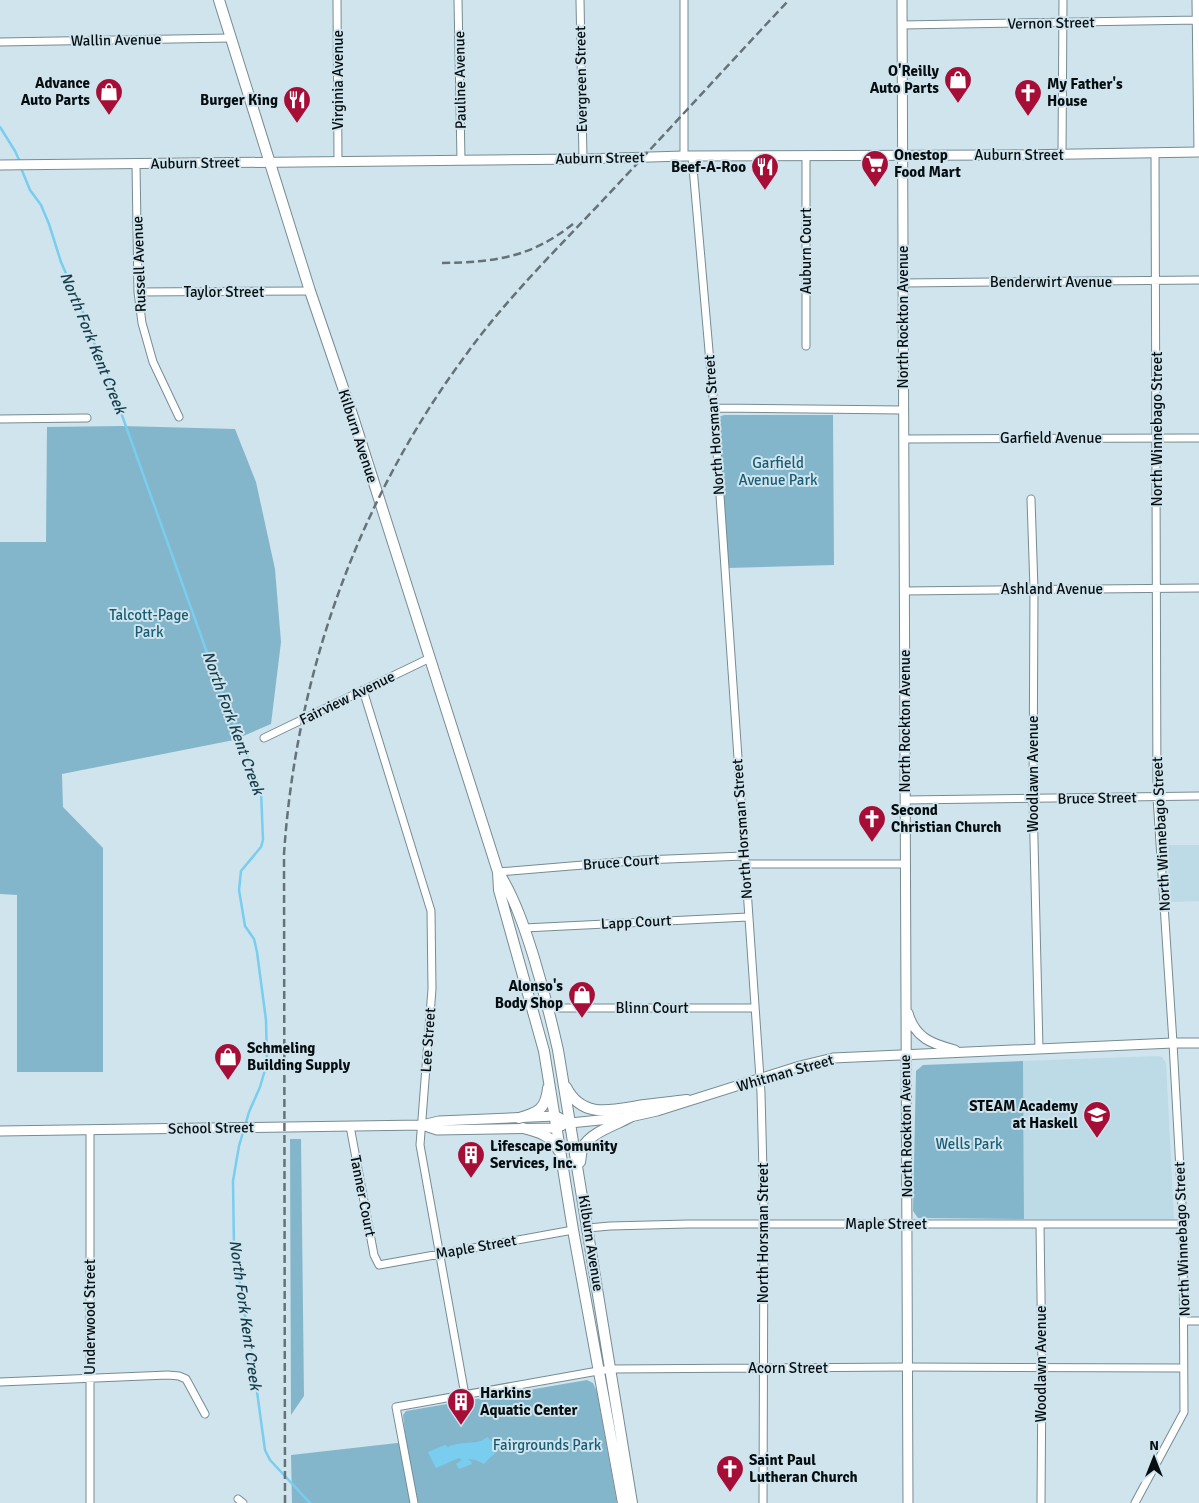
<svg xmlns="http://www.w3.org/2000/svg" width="1199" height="1503" viewBox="0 0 1199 1503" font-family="Signika,sans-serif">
  <rect width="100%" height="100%" fill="#cfe4ed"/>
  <path fill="#bddae7" d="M1167,845h32v56l-29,1z
    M1159,1056l3,1 4,6 8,156h-150l-1,-158z"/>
  <path fill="#84b6cb" d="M724,415h109l1,150 -106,3 -10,-147 1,-4z
    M122,426l113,3 21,53 19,87 6,73 -10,82 -37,16 -172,34 1,33 40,41v224h-86v-177l-17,-1v-352h46l1,-115z
    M1023,1061l1,158 -106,-1 -5,-7 3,-140 7,-6z
    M290,1139h11l3,257 -13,19z
    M587,1380l6,3 4,9 20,111h-325l-1,-48 115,-13 -3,-27 3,-4z"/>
  <path fill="#79cdef" d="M487,1437c18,15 7,15 -3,27l-8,-4 -7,-1 -1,1 3,1 1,3 -13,5 -3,-5 6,-4 -3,-2 -23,10 -8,-16 17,-7 3,2c15,-7 29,-1 39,-10z"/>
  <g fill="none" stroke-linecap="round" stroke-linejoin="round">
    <path stroke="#79cdef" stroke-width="2.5" d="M0,127l15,24 5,11
      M21,168l9,22 11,15 8,19 12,38 27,62 13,39 3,2 111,310 46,116 2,49 -2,7 -20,24 -2,19 6,36 9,13 3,13 9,68 1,43 -7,24 -11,25 -10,34 -6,35 1,67 21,129 10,73 5,10 40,43"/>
    <defs>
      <path id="street" d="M337,0l1,161
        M458,0l3,160
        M580,0l3,159
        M684,0v156
        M1196,0l2,152
        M902,25l297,-5
        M0,42l231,-4
        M1062,155l1,-155
        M692,156l22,252 47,685 3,119 -1,291
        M806,156v190
        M136,164l2,128 4,31 11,39 26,55
        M903,283l296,-3
        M138,292l172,-1
        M714,408l189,2
        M0,419l87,-1
        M904,439l295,-1
        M1031,499l3,90 -1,210 6,250
        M904,591l295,-3
        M363,690l68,221 1,78 -12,156 45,250
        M264,738l166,-80
        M906,800l293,-4
        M745,864h160
        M498,872l145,-12 101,-4
        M524,928l224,-11
        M549,1008h206
        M350,1126l24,129 5,10 194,-35
        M90,1131v372
        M1040,1224l2,143 -1,136
        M588,1228l22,-2 78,-2h495
        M1184,1321h15
        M0,1382l168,-7 11,1 7,3 19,35
        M238,1499l5,4
        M414,1503l-18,-96 202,-36 13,-2 296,-2 276,1
        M1135,1503l49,-91 -1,-188 -10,-181 -16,-246 -2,-644"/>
      <path id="secondary" d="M902,0l6,1503
        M0,165l583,-6 101,-3 325,-1 190,-3
        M908,1013c7,25 24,31 47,37
        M422,1125l15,5 120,-2 6,-3
        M0,1131l422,-6 17,-4 117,-5 14,7 60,-6 27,-6 143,-45 33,-8 340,-15h26"/>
      <path id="primary" d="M219,0l91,291 43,126 145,455 1,18 45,161 29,179 50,273
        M499,873c16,26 26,56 35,85 9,30 17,61 24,92l74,453
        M566,1087c17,34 49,22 79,18 14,-2 28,-3 42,-5
        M519,1118c19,-5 27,-9 29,-30
        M523,1128c16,4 28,7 36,23
        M580,1162c1,-5 1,-11 3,-15 8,-15 33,-22 47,-30"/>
    </defs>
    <use href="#street" stroke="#778b93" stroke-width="9"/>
    <use href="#secondary" stroke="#778b93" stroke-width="11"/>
    <use href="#primary" stroke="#778b93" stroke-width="12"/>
    <use href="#street" stroke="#fff" stroke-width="7"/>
    <use href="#secondary" stroke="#fff" stroke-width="9"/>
    <use href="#primary" stroke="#fff" stroke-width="10"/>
    <path stroke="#657278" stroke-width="2.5" stroke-dasharray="8 4" stroke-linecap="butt" d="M442,263c53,-1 88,-5 131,-39
      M285,1503l-1,-649c12,-180 74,-353 181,-498 41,-57 91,-106 139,-157 62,-66 123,-133 185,-199"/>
  </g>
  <defs>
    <symbol id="shop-pin" viewBox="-11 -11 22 30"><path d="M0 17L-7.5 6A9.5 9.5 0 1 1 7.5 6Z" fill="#a70e37" stroke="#cfe4ed"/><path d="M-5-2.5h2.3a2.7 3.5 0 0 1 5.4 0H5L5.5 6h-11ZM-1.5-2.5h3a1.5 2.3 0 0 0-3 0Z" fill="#fff"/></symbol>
    <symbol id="church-pin" viewBox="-11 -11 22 30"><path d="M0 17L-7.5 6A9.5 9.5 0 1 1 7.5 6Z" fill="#a70e37" stroke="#cfe4ed"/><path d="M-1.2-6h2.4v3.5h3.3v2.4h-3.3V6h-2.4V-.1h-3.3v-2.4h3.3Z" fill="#fff"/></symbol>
    <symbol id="restaurant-pin" viewBox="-11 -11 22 30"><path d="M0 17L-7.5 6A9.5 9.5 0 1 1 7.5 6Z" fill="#a70e37" stroke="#cfe4ed"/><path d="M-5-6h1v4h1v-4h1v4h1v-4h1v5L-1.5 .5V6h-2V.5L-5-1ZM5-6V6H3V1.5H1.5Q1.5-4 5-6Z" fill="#fff"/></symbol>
    <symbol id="supermarket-pin" viewBox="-11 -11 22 30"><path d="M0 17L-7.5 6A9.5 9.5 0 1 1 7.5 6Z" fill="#a70e37" stroke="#cfe4ed"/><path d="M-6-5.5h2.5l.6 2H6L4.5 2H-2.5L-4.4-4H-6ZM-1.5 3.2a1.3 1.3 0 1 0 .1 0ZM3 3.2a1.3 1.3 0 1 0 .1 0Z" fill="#fff"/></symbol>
    <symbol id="school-pin" viewBox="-11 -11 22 30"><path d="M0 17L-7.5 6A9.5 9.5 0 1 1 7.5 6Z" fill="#a70e37" stroke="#cfe4ed"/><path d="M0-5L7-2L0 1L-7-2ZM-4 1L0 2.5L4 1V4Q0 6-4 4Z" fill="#fff"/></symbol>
    <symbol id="building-pin" viewBox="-11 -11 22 30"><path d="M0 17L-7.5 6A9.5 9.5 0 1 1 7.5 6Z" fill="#a70e37" stroke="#cfe4ed"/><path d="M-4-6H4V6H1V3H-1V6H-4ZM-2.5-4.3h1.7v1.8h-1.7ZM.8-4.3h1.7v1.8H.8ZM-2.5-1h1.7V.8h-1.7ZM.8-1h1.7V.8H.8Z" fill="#fff"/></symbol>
  </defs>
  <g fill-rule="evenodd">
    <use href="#shop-pin" x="942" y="64" width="32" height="43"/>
    <use href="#shop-pin" x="93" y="76" width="32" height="43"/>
    <use href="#church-pin" x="1012" y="77" width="32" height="43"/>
    <use href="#restaurant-pin" x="281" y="84" width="32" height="43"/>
    <use href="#supermarket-pin" x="859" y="148" width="32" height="43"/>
    <use href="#restaurant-pin" x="749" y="151" width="32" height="43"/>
    <use href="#church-pin" x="856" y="803" width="32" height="43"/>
    <use href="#shop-pin" x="566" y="979" width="32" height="43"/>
    <use href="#shop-pin" x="212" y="1041" width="32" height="43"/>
    <use href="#school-pin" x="1081" y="1099" width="32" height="43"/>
    <use href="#building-pin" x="455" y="1139" width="32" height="43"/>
    <use href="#building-pin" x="445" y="1386" width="32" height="43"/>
    <use href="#church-pin" x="714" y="1453" width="32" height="43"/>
  </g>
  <g text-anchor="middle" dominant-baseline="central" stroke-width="4" stroke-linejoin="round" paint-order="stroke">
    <g font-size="15" fill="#070e11" stroke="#cfe4ed">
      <text transform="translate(1051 23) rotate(-1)">Vernon Street</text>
      <text transform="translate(116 40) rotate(-1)">Wallin Avenue</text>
      <text transform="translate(581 79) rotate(-91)">Evergreen Street</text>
      <text transform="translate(338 80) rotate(-90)">Virginia Avenue</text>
      <text transform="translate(460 80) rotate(-91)">Pauline Avenue</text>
      <text x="1019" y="155">Auburn Street</text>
      <text transform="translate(600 158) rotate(-1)">Auburn Street</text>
      <text transform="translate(195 163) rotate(-1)">Auburn Street</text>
      <text transform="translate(806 251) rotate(-90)">Auburn Court</text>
      <text transform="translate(139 264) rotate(-92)">Russell Avenue</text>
      <text x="1051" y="282">Benderwirt Avenue</text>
      <text x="224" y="292">Taylor Street</text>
      <text transform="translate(903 317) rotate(-90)">North Rockton Avenue</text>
      <text transform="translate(714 425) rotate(-94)">North Horsman Street</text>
      <text transform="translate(1157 429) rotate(-90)">North Winnebago Street</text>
      <text transform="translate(358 436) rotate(72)">Kilburn Avenue</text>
      <text x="1051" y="438">Garfield Avenue</text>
      <text x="1052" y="589">Ashland Avenue</text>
      <text transform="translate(347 698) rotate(-26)">Fairview Avenue</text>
      <text transform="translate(905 721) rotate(-90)">North Rockton Avenue</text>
      <text transform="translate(1033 774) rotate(-90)">Woodlawn Avenue</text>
      <text transform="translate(1097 798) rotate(-1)">Bruce Street</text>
      <text transform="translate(742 829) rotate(-94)">North Horsman Street</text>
      <text transform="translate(1161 834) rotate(-93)">North Winnebago Street</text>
      <text transform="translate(621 862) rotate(-4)">Bruce Court</text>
      <text transform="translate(636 922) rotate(-3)">Lapp Court</text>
      <text x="652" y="1008">Blinn Court</text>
      <text transform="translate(428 1040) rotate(-86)">Lee Street</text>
      <text transform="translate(785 1073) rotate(-16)">Whitman Street</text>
      <text transform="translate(906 1126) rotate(-91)">North Rockton Avenue</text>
      <text transform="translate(211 1128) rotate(-1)">School Street</text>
      <text transform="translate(363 1196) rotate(79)">Tanner Court</text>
      <text x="886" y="1224">Maple Street</text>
      <text transform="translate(763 1233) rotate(-90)">North Horsman Street</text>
      <text transform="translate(1182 1239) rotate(-92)">North Winnebago Street</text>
      <text transform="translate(591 1243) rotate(81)">Kilburn Avenue</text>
      <text transform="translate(476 1247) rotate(-10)">Maple Street</text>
      <text transform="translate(90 1317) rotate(-90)">Underwood Street</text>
      <text transform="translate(1041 1364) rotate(-90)">Woodlawn Avenue</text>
      <text x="788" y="1368">Acorn Street</text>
    </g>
    <g font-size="15" font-weight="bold" fill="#070e11" stroke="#cfe4ed" text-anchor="start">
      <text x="939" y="71" text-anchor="end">O'Reilly<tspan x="939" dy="17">Auto Parts</tspan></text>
      <text x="90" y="83" text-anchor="end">Advance<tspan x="90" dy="17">Auto Parts</tspan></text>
      <text x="1047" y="84">My Father's<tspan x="1047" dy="17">House</tspan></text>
      <text x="278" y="100" text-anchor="end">Burger King</text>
      <text x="894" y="155">Onestop<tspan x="894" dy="17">Food Mart</tspan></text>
      <text x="746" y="167" text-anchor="end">Beef-A-Roo</text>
      <text x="891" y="810">Second<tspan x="891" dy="17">Christian Church</tspan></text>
      <text x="563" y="986" text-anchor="end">Alonso's<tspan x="563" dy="17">Body Shop</tspan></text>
      <text x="247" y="1048">Schmeling<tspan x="247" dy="17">Building Supply</tspan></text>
      <text x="1078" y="1106" text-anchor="end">STEAM Academy<tspan x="1078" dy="17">at Haskell</tspan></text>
      <text x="490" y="1146">Lifescape Somunity<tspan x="490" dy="17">Services, Inc.</tspan></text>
      <text x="480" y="1393">Harkins<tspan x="480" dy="17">Aquatic Center</tspan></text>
      <text x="749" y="1460">Saint Paul<tspan x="749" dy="17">Lutheran Church</tspan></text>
    </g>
    <g font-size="15" fill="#185c73" stroke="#cfe4ed">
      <text x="778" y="463">Garfield<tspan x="778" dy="17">Avenue Park</tspan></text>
      <text x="149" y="615">Talcott-Page<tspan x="149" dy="17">Park</tspan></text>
      <text x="969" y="1144">Wells Park</text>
      <text x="547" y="1445">Fairgrounds Park</text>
    </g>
    <g font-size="16" font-style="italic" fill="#153c4a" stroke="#cfe4ed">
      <text transform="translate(93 343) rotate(68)">North Fork Kent Creek</text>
      <text transform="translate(233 723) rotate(70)">North Fork Kent Creek</text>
      <text transform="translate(245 1315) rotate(82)">North Fork Kent Creek</text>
    </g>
  </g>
  <g transform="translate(1154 1458)" stroke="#cfe4ed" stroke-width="4" paint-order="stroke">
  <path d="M0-4L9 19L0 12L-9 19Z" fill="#070e11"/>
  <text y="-8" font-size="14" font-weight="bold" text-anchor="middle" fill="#070e11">N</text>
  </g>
</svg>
